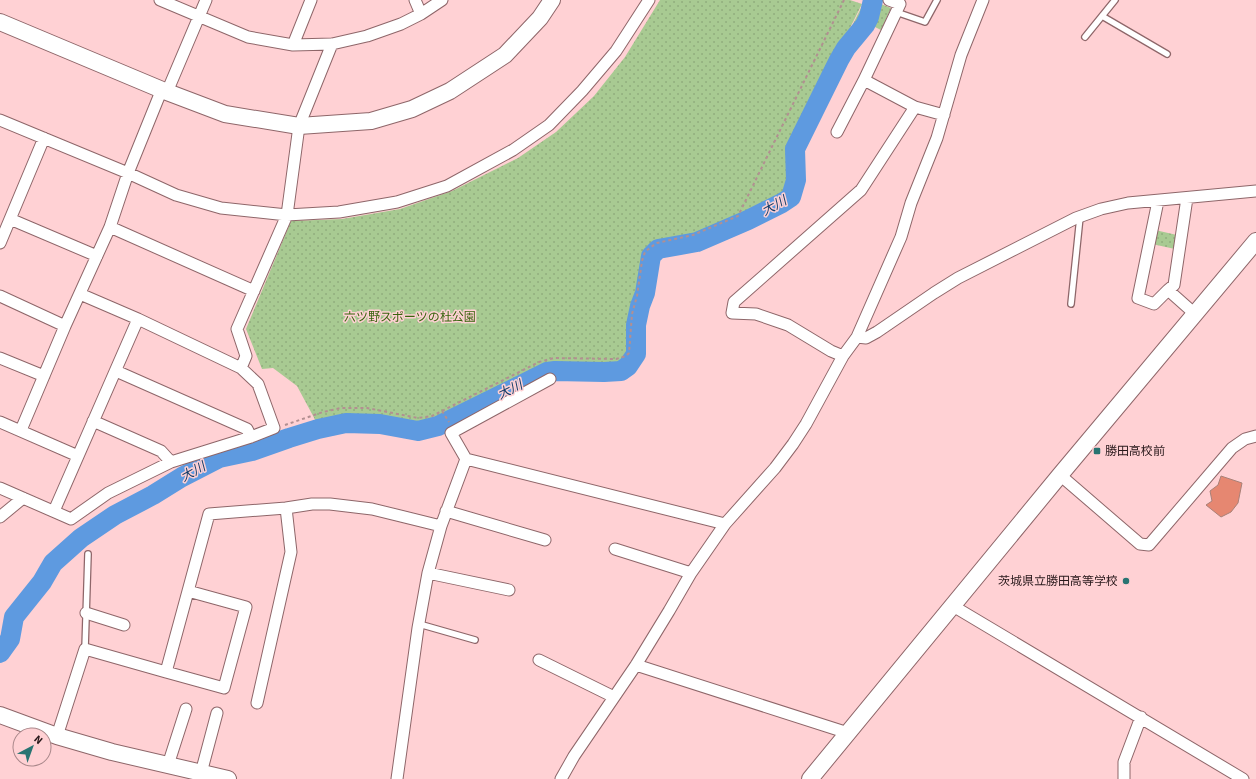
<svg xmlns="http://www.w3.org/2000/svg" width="1256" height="779" viewBox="0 0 1256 779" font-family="'Source Sans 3','Noto Sans JP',sans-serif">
  <defs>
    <pattern id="green-dots" width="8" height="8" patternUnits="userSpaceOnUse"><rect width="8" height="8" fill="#a8ca92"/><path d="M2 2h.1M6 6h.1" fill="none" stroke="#91ad7d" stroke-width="1.8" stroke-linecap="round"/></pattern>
  </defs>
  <rect width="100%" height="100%" fill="#ffd1d4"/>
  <path fill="url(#green-dots)" d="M660,0h190l12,4 -71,142 -1,41 -5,10 -10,7 -34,16 -36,16 -43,9 -11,6 -4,8 -5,30 -8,31 -1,35 -6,9 -7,5 -74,1 -108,54 -20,4 -39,-6h-34l-26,5 -22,-41 -24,-18 -11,1 -16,-40 45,-108 51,-2 58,-10 52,-18 66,-33 38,-26 38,-36 31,-39z
    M865,0h6l20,8 -10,22 -18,-9 -11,5z
    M1155,230l22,5 -2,14 -23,-5z"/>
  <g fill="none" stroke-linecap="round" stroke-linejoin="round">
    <path stroke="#5e9ae0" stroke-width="20" d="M0,653l10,-14 4,-22 28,-35 11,-19 28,-25 34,-23 38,-20 29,-18 37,-19 33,-7 37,-13 29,-9 28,-6 34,1 38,7 20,-5 109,-54 8,-1 49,1 17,-1 7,-5 8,-12v-29l4,-19 5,-13 6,-37 7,-7 39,-7 51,-22 34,-17 9,-6 5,-17 -1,-31 44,-89 7,-12 19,-23 4,-8 4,-17"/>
  </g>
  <path fill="#e68771" stroke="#a98178" d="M1221,476l21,7 -4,20 -7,9 -10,5 -15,-12 6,-4 -2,-10 8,-6z"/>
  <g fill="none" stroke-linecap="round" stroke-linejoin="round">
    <defs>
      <path id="lane" d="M896,12l29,10 12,-22
        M1102,16l65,38
        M1085,37l30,-37
        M1071,304l9,-87
        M419,624l56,16
        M85,649l3,-95"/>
      <path id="street" d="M160,0l88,37 45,8 39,-1 35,-8 34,-12 20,-10 21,-14
        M415,0l6,14
        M889,0l11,4 -36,76 51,27 29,8
        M293,45l18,-45
        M167,92l39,-92
        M0,120l128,53 48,22 45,13 66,7 52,-3 58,-10 50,-16 66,-36 36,-25 33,-34 34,-40 33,-51
        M837,132l27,-52
        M1158,201l-20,97 16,6 14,-14 27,24
        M10,219l87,37
        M110,227l144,64
        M0,243l44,-105
        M1168,290l6,-5 13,-87
        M0,296l65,30
        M857,337l9,1 11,-6 57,-39 24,-15 118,-60 25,-9 27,-6 128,-12
        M843,356l-12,-5 -43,-26 -32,-11 -24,-1 2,-11 127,-112 54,-83
        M0,358l44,18
        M241,368l5,-12 -9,-27 50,-114 12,-89 33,-82
        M116,371l131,58 4,8
        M93,421l68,30 10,11
        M0,422l78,34
        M21,430l44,-104 45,-99 18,-54 34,-84
        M466,459l-15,-26 99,-54
        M1060,475l80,69 9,1 83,-97 13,-9 11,-3
        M0,488l71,31 37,-26 63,-31 80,-25 23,-9 -16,-44 -17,-16 -103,-49 -58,-25
        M54,511l84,-192
        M446,511l99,29
        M0,517l23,-19
        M615,549l76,24
        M428,573l81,17
        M953,606l290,173
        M86,613l38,12
        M539,660l75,37
        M636,665l212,68
        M166,672l58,16 22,-81 -58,-16
        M257,703l34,-151 -5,-44 26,-4h18l42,5 69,17
        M57,736l28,-87 81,23 43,-158 77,-6
        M168,765l18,-56
        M201,773l16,-60
        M397,779l21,-151 10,-55 13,-47 25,-67 259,65
        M561,779l13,-23 62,-91 33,-54 22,-38 34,-49 50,-56 18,-24 13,-20 37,-68 14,-19 44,-100 10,-34 26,-65 24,-83 22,-55
        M1124,779v-17l17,-45"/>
      <path id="secondary" d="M0,22l167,70 58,22 74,12 72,-5 41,-12 38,-18 55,-36 35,-37 12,-18
        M0,715l57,21 55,16 116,27
        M810,779l250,-304 196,-234"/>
    </defs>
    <use href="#lane" stroke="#8e6669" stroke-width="8"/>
    <use href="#street" stroke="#8e6669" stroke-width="13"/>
    <use href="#secondary" stroke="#8e6669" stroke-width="18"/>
    <path stroke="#b28f91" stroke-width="2" stroke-dasharray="3 3" stroke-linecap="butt" d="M442,411l7,11
      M285,425l38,-13 18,-4h26l51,10 14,-2 107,-54 15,-4 62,1 10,-3 3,-3 3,-39 5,-18 5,-35 3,-9 6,-5 6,-4 36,-8 45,-19 106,-216"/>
    <use href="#lane" stroke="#fff" stroke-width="5.5"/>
    <use href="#street" stroke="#fff" stroke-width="11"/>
    <use href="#secondary" stroke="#fff" stroke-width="16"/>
  </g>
  <g fill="#297472" stroke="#ffd1d4" stroke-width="1.5">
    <rect x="1093" y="447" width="8" height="8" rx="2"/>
    <circle cx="1126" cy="581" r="4"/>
  </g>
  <g text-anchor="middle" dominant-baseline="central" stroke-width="3" stroke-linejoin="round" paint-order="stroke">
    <g font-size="12" fill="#39640e" stroke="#ffd1d4">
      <text x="410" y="317">六ツ野スポーツの杜公園</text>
    </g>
    <g font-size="12" fill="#28181a" stroke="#ffd1d4" text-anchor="start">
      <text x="1105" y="451">勝田高校前</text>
      <text x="1118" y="581" text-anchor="end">茨城県立勝田高等学校</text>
    </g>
    <g font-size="13" font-style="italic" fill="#133d6a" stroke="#ffd1d4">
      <text transform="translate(774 206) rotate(-28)">大川</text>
      <text transform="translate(510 390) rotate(-26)">大川</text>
      <text transform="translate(193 472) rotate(-29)">大川</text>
    </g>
  </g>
  <g transform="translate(32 747) rotate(41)"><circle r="19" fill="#ffd1d4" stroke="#a9878a"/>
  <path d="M0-3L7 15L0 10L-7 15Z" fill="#297472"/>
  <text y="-6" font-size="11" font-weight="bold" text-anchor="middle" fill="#28181a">N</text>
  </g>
</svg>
